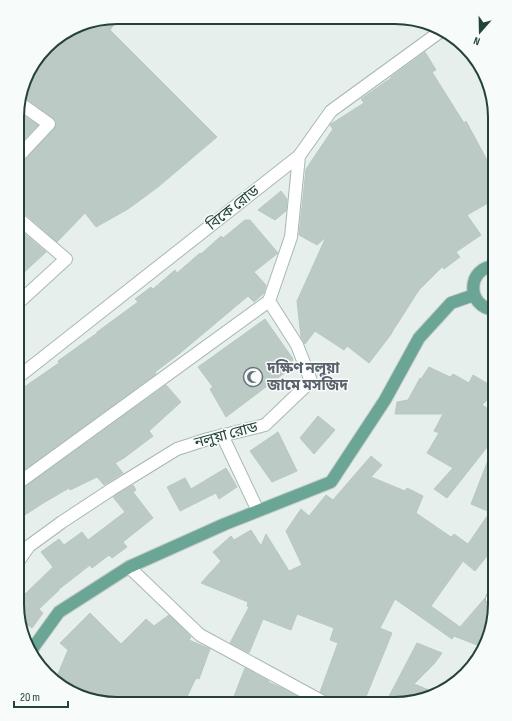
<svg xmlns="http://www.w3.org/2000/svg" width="512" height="721" viewBox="0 0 512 721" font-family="'Sofia Sans Condensed','Noto Sans Bengali',sans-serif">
  <rect width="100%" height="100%" fill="#e6efeb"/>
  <path fill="#bbcac4" stroke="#b8c9c2" d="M84,22h32l-6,8 107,107 -59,50 -30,22 -32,18 -11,-14 -28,29 -34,-30 -5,-1v-47h3l2,-2 31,-33 2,-4v-4l-3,-3 -32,-23 9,-28 21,-25z
    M425,52l11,18 -4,2 32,51 2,-2 22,41 7,-3v40l-28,16 14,20 -25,17 4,5 -16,12 -2,-2 -23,23 -27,42v1l-23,30 -22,-17 -3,4 -29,-19 -10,13 -4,-7 -4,-36 29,-64 -9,8 -18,-10 7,-66 27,-40 -3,-4 1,-1 33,-21 -3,-4 30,-21v-1z
    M18,111l20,14 -20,21z
    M281,191l6,8 -1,12 -11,9 -17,-10z
    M245,220h5l28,33 -24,19 12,13 -2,8 -10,9 -6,-6 -69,58 -24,18 1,2 -139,101v-83l42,-29 -1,-2 39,-28v-1l41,-30 -3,-3 16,-12 2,2 22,-19 2,3 23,-20 1,1 20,-18 2,2z
    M18,228l28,24 -28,26z
    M265,319l28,40 -1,1 3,5 -69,52 -16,-28 3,-2 -15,-20z
    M429,367l21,10 3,-3 16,9 4,-8 22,13v4l-13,13 13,8v24l-48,61 -13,-9 19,-21 -26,-15 12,-20 -5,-2 9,-17h-48l2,-12 11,-2 12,-22 1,1z
    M166,385l15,17 -32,29 4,5 -29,22 -9,5 8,10 -19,12 -7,-8 -27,13 -1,-2 -24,14 -28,18v-29l4,-1z
    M318,416l17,14 -21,24 -14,-16z
    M278,432l19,39 -25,11 -22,-31z
    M494,445h1v101l-20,25 -12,-10 -32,45 29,21 25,-29 1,6 4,2 5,1v4l-13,36 -28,-11 -2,3 -57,-40 -15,29 12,5 -29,71h-29v-4l-3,-2 -11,-6 18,-49 -8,-3 4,-12 -37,-14 -6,16 -28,-11 -14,34 -19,-10 19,-36 -2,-1 1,-4 -47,-19 20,-22 -8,-9 18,-16 3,4 17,-10 10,16 5,-12 23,37 13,-6 -16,-34 15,-22 8,7 17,-21 7,5 38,-44 11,9 -11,12 34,14 2,-3 16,8 -7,17 35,24 3,-3 14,10 22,-32 -19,-8z
    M226,468l11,19 -18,12 -3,-6 -36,18 -13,-24 18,-9 6,11z
    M133,485l3,5 -3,2 20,26 -30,24 4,5 -15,11 -3,-3 -17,13 -2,-3 -32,25h1l-20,19 4,4 -11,15 -11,-8 -4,-16 5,-7 31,-30 -12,-15 18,-13 5,6 18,-13 6,8 37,-28 -12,-15z
    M90,613l31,31 25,-25 8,7 15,-11 22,22 -2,3 21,9 -11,30 -3,-1 -12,25h-80l-43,-16 -6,-6 13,-31 -8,-7z
    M417,643l25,10 -8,11 -20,20 25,10 -44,10h-10z
    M245,668l24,13 -1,1 14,6 29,16h-80z"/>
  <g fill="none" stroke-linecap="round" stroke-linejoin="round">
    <defs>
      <path id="minor" d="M18,157l31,-33 -31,-22
        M18,303l48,-44 -48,-41
        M17,378l282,-222 32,-45 110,-80
        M222,435l36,76
        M17,484l252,-183
        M17,563l12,-17 33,-24 50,-33 65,-40 31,-10 57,-14 46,-44 -14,-36 -28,-44 22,-64 8,-81
        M129,567l71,68 127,69
        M495,600l-3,-1 3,-6"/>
      <path id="major" d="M495,310c-30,-3 -28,-43 0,-44
        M30,652l29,-40 70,-45 96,-43 106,-42 54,-82 34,-62 32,-35 23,-8"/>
    </defs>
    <use href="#minor" stroke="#a8b8b2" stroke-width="14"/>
    <use href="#major" stroke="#c2cac8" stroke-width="14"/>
    <use href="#minor" stroke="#fff" stroke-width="12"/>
    <use href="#major" stroke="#6aa596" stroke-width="12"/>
  </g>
  <defs>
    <symbol id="mosque-ring" viewBox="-11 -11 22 22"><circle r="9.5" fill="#f7fbf9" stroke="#6b7280" stroke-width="1.5"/><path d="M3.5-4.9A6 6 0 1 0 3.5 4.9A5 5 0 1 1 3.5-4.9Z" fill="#6b7280"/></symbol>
  </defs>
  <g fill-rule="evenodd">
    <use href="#mosque-ring" x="242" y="366" width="22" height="22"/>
  </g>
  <g text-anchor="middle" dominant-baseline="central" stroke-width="3" stroke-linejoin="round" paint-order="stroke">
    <g font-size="15" fill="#24423a" stroke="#f7fbf9">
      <text transform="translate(233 208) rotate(-38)">বিকে রোড</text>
      <text transform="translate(226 435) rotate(-15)">নলুয়া রোড</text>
    </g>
    <g font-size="15" font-weight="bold" fill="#5b616d" stroke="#f7fbf9" text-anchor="start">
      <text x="267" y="368">দক্ষিণ নলুয়া<tspan x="267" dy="17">জামে মসজিদ</tspan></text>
    </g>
  </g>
  <path d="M0 0H512V721H0ZM117 24H395A93 93 0 0 1 488 117V604A93 93 0 0 1 395 697H117A93 93 0 0 1 24 604V117A93 93 0 0 1 117 24Z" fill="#f7fbf9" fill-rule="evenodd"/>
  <path fill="none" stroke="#24423a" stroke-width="2" d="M117 24H395A93 93 0 0 1 488 117V604A93 93 0 0 1 395 697H117A93 93 0 0 1 24 604V117A93 93 0 0 1 117 24Z"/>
  <g transform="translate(480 32) rotate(200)" stroke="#f7fbf9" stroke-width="3" paint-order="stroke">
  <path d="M0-3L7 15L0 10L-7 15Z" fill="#24423a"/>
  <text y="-6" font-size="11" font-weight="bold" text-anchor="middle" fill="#24423a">N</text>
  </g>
  <path d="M14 701v6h54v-6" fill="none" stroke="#24423a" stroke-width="2"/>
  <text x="20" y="701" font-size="12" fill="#24423a" stroke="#f7fbf9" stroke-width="3" paint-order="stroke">20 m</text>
</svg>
